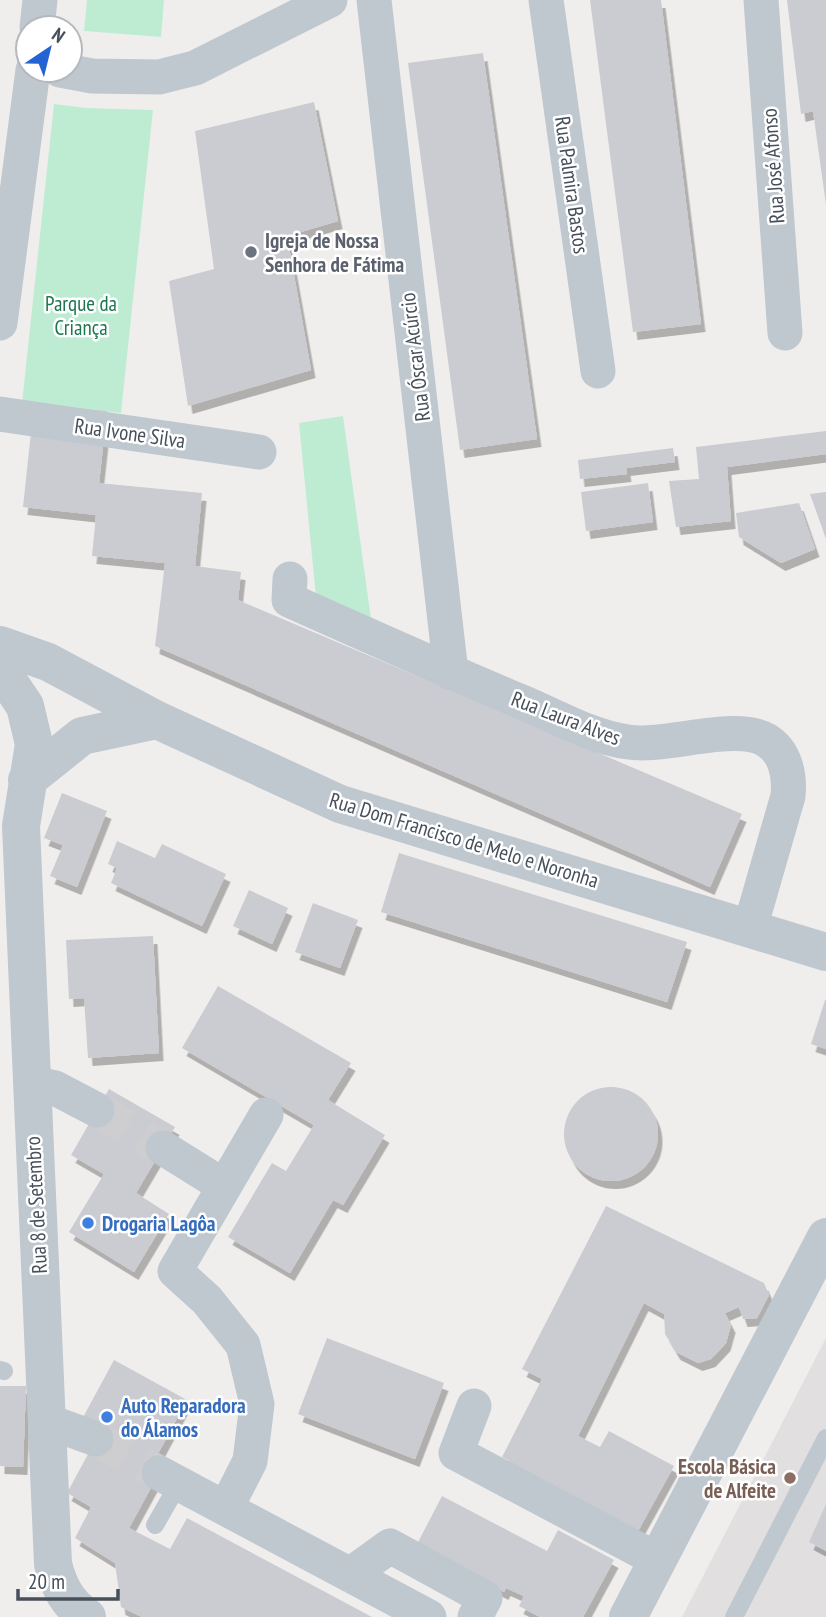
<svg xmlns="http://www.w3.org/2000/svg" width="826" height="1617" viewBox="0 0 826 1617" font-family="'PT Sans Narrow',sans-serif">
  <defs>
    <filter id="shadow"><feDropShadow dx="4.5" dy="8" stdDeviation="0" flood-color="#0004"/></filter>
  </defs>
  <rect width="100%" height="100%" fill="#f0eeed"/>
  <path fill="#e1dfdf" d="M826,1338v279h-144z"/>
  <path fill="#beecd3" d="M87,0h77l-3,37 -77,-6z
    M54,104l32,4 67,2 -32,303 -99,-10z
    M343,416l28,203 -55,-22 -17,-174z"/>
  <path fill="#caccd2" filter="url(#shadow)" d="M590,0h71l40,324 -68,8z
    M787,0h39v205l-13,-94 -12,3z
    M483,53l54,386 -77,11 -52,-387z
    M314,102l24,119 -51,15 24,134 -123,36 -19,-125 45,-12 -19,-138z
    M34,404l73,7 -8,72 103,10 -7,73 46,6 -3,28 504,214 -32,73 -555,-241 10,-83 -73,-7 4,-41 -73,-8z
    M826,431v23l-99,13 4,54 -55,6 -7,-46 30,-2 -3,-32z
    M673,448l2,14 -49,6 1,6 -47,5 -2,-19z
    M648,483l5,39 -67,9 -5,-39z
    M826,492v47l-16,-45z
    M799,503l16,46 -34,14 -42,-26 -3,-24z
    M62,793l45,18 -30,76 -27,-11 13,-31 -19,-7z
    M117,841l38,17 7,-14 64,30 -24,52 -91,-43 6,-15 -9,-4z
    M399,853l288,89 -20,60 -286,-90z
    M249,890l39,18 -16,36 -39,-18z
    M313,903l45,17 -18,48 -45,-16z
    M153,936l6,117 -71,5 -4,-60 -15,1 -3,-59z
    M218,986l133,77 -23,37 57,35 -42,70 -10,-5 -43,73 -62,-36 44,-74 14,8 28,-46 -132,-77z
    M825,1000h1v49l-15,-5z
    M564 1134a47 47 0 1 1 94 0a47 47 0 1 1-94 0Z
    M109,1089l66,38 -39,66 33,21 -35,58 -65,-40 35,-58 -33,-19z
    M606,1206l158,77 5,12 -12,23 -14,1 -4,-12 -14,6 6,12 -5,18 -15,16 -13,4 -22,-11 -11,-18 -1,-20 -20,-11 -66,133 22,11 9,-16 65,35 -36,65 -136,-74 40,-78 -20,-10z
    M327,1338l117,45 -29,76 -117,-45z
    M114,1360l73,40 -33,61 5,12 -30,55 41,21 17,-31 185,99h-230l-21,-10 -6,-44 -40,-25 16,-31 -24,-14 33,-61 -19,-11z
    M0,1386h26l-3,81 -23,-1z
    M442,1496l105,55 11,-21 56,30 -31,57h-43l-21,-11 5,-10 -18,-8 -2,4 -88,-46z
    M826,1504v47l-17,-9z"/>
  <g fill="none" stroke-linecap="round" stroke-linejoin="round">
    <path stroke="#ceced0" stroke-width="35" stroke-dasharray="35 18" stroke-linecap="butt" d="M97,1110l66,38
      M96,1439l63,34"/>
    <path stroke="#bfc7cf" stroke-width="18" d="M0,1370l4,1
      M155,1525l24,-42
      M734,1617l92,-179"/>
    <path stroke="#bfc7cf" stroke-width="35" d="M374,0l77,673
      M546,0l52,371
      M761,0l24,333
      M37,28l3,-28
      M60,70l32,6 67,1 36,-9 135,-68
      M0,323l33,-253
      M0,414l259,38
      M290,579l-1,21c78,35 156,70 235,103 33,14 68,34 104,39 38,6 107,-20 138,-2 20,12 24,36 22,56l-38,132
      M31,1083l24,5 42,22
      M163,1148l61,38
      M474,1406l-18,47 202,107
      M47,1421l49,18
      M159,1473l270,144
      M226,1508l24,-47 7,-57 -14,-59 -36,-45 -32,-29 91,-156
      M350,1575l40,-29 95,52 -10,19"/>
    <path stroke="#bfc7cf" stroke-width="38" d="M0,645l48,17 109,58 183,84 486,148
      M0,669l25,37 9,38 -13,82 32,738c6,23 14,39 34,53
      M27,780l55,-44 75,-16
      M628,1617l198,-380"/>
  </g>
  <circle fill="#6b7280" stroke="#fff" stroke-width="2.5" cx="251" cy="252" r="7"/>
  <g fill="#3f7fe0" stroke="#fff" stroke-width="2.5">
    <circle cx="88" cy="1223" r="7"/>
    <circle cx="107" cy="1417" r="7"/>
  </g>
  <circle fill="#8d6e63" stroke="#fff" stroke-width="2.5" cx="790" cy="1478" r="7"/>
  <g text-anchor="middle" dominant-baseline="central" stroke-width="5" stroke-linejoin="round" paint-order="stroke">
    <g font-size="21" fill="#474f5a" stroke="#fff">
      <text transform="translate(773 166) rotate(-94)">Rua José Afonso</text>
      <text transform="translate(572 185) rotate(82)">Rua Palmira Bastos</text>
      <text transform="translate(415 357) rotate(-97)">Rua Óscar Acúrcio</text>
      <text transform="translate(130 433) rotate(8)">Rua Ivone Silva</text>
      <text transform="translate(566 718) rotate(21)">Rua Laura Alves</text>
      <text transform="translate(464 840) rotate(17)">Rua Dom Francisco de Melo e Noronha</text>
      <text transform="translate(36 1205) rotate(-93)">Rua 8 de Setembro</text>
    </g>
    <g font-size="21" font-weight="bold" fill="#5b616d" stroke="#fff" text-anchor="start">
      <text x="265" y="240">Igreja de Nossa<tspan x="265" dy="24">Senhora de Fátima</tspan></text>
    </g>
    <g font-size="21" fill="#1c7650" stroke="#fff">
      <text x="81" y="303">Parque da<tspan x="81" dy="24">Criança</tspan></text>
    </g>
    <g font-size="21" font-weight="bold" fill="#366cbe" stroke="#fff" text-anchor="start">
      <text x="102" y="1223">Drogaria Lagôa</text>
      <text x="121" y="1405">Auto Reparadora<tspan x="121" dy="24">do Álamos</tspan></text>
    </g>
    <g font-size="21" font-weight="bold" fill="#785e54" stroke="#fff" text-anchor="end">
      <text x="776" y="1466">Escola Básica<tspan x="776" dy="24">de Alfeite</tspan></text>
    </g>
  </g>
  <g transform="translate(49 49) rotate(35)"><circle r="33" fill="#ffffff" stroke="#b5b9bd" stroke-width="2"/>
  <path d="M0-5L12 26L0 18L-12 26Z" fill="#2463d4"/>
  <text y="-10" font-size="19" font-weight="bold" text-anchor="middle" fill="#474f5a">N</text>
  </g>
  <path d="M18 1589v10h100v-10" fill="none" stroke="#474f5a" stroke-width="3.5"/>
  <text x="28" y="1589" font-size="21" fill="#474f5a" stroke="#ffffff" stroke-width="5" paint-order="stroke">20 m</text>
</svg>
